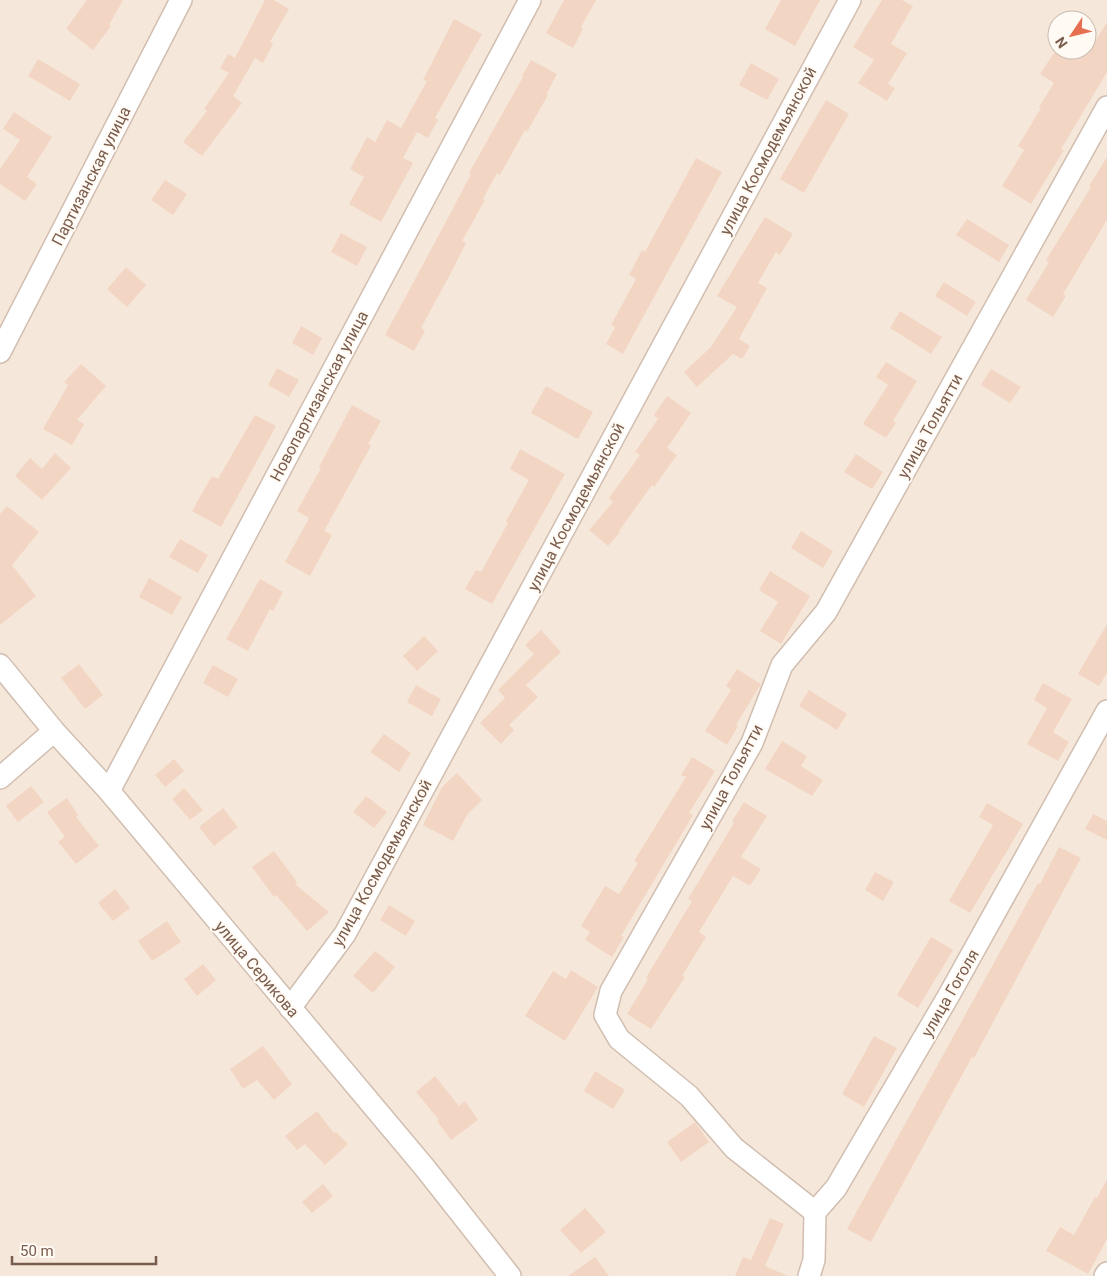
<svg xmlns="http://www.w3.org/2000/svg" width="1107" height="1276" viewBox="0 0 1107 1276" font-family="Roboto,sans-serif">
  <rect width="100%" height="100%" fill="#fdf6ec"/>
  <path fill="#f5e8da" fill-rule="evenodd" d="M0,0h1107v1276h-1107zM1057,20h30v30h-30z"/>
  <path fill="#f3d5c3" d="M87,0h36l-14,25 2,1 -18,24 -27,-21z
    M265,0h9l15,9 -19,33 3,2 -10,19 -8,-5 -22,38 9,7 -40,53 -19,-14 24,-31 -3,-2 25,-36 -9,-5 8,-14 7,4z
    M564,0h32l-15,27 2,2 -10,19 -27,-15z
    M781,0h39l-25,46 -30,-17z
    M882,0h20l11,6 -22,38 16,9 -19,31 7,4 -8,13 -29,-18 16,-23 -21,-13z
    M454,19l28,15 -47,84 3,2 -10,18 -11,-6 -14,26 10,5 -32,59 -32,-18 15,-27 -14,-8 17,-32 8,5 12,-22 14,8 26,-47 -4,-1z
    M1107,22v50l-46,77 3,1 -33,54 -29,-18 22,-36 -6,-4 23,-38 -2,-1 15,-24 -14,-9 16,-24h34z
    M38,59l42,25 -10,17 -42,-25z
    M531,60l26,14 -11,21h2l-21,37 -2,-2 -25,45 -3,-2 -14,26 2,1 -23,41 4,2 -13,26 -32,59 4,3 -11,20 -29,-16 63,-117 23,-44 -2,-1 54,-96 -1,-1z
    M751,63l28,16 -12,21 -28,-15z
    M826,100l23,14 -45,79 -24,-14z
    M14,112l38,25 -25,40 10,7 -12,17 -25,-17v-15l20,-29 -17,-11z
    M1107,157v63l-44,74 3,2 -13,21 -27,-17 23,-38 -3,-2 45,-73 -2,-1z
    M696,158l26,14 -99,182 -17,-10 9,-17 -4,-2 25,-46 -7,-4 13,-25 3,2z
    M165,180l22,14 -14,21 -22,-15z
    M765,217l28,17 -13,21 -4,-3 -18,31 9,5 -28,51 11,7 -8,13 -9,-5 -36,33 -13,-15 26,-24 27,-41 -20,-11z
    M967,219l42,26 -10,17 -43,-27z
    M341,233l26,14 -10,19 -26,-14z
    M126,267l20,18 -19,22 -20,-18z
    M944,282l32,20 -9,14 -32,-20z
    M900,311l42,26 -11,17 -41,-26z
    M301,326l21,12 -9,17 -21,-12z
    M886,362l31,19 -24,40 3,2 -10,15 -23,-14 25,-39 -12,-8z
    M81,364l25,22 -29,34 7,4 -12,21 -29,-16 25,-44 -4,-3z
    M277,368l22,12 -10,17 -21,-12z
    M991,369l30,18 -11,16 -29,-18z
    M546,386l47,26 -15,27 -47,-26z
    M667,396l24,17 -24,35 10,7 -23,32 -2,-2 -33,46 1,1 -12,14 -19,-16 24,-28 -4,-4 31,-43 -5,-3 23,-33 -4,-4z
    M352,405l29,16 -13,23 3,2 -47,85 8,4 -22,41 -25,-14 24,-44 -12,-7 24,-43 -2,-1z
    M255,415l21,11 -55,101 -29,-16 20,-35 6,3z
    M520,449l45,25 -73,130 -27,-15 11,-19 5,2 27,-49 -2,-2 23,-41 -19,-11z
    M55,453l16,15 -29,32 -27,-24 15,-18 12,11z
    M856,454l27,18 -11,17 -28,-17z
    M7,506l32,26 -27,33 24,31 -36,29v-111z
    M801,531l32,20 -10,17 -32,-20z
    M180,539l28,16 -10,18 -29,-16z
    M770,571l40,25 -29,48 -21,-13 18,-29 -19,-12z
    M149,578l33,19 -10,18 -33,-18z
    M260,579l23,13 -10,19 -3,-2 -22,42 -22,-12z
    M1107,624v49l-8,13 -21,-12z
    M541,630l20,22 -35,33 12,12 -29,28 5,5 -13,14 -21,-21 25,-25 -7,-8 36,-36 -9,-9z
    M424,636l14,15 -21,20 -14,-15z
    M79,664l24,31 -18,14 -24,-31z
    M213,665l25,14 -10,18 -25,-14z
    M737,669l24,15 -25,41 2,1 -11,19 -22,-14 26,-41 -5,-4z
    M1043,683l29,16 -19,33 16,10 -11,19 -31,-17 20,-36 -13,-8z
    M416,685l25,14 -9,17 -25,-14z
    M809,690l38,24 -10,16 -38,-24z
    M384,734l27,19 -12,19 -29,-20z
    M782,741l25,15 -6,10 22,14 -11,16 -47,-27z
    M692,757l23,14 -26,42 4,2 -72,121 3,1 -12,20 -27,-17 5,-8 -9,-6 24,-40 14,8 19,-31 -4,-2 52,-84 -5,-2z
    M174,759l10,12 -19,16 -10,-12z
    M457,773l25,27 -15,15 -14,26 -30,-16 19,-38z
    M31,786l13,16 -26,20 -12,-16z
    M184,788l19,22 -13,10 -18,-21z
    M366,796l21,16 -13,16 -21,-16z
    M67,798l11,17 -2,2 23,29 -23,18 -18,-22 7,-5 -18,-25z
    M744,802l23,14 -26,41 20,12 -11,17 -17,-10 -34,56 7,5 -24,39 3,1 -34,52 -24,-15 21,-35 -2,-1 46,-77 -4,-2 46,-76 -2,-2z
    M987,803l36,21 -53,89 -21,-12 44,-76 -14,-8z
    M223,808l15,19 -24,19 -15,-19z
    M1093,814l14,7v19l-22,-11z
    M1059,847l22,11 -107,200 -2,-1 -101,185 -24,-13 191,-346 2,1z
    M274,851l23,31 -2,2 34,28 -22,19 -31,-36 -2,2 -22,-30z
    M875,872l19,10 -11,19 -18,-11z
    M115,889l15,19 -17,13 -15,-18z
    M389,905l26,16 -9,15 -26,-16z
    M167,921l14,21 -29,19 -14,-20z
    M931,937l22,13 -35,58 -21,-13z
    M375,951l20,16 -22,26 -20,-17z
    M203,964l13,16 -19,16 -13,-17z
    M571,970l27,17 -33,54 -40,-25 28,-45 13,8z
    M874,1036l23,12 -33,59 -22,-13z
    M263,1046l29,38 -18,16 -17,-20 -14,9 -13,-20z
    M595,1071l30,19 -12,19 -29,-18z
    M435,1076l24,30 6,-5 13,19 -27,20 -14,-19 2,-1 -23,-28z
    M317,1111l17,22 2,-1 12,12 -23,21 -20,-21 -8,6 -12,-14z
    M695,1122l14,20 -28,20 -14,-20z
    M1107,1179v60l-19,35 -42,-23 14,-24 14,8 21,-38 2,1z
    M323,1184l10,12 -21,17 -10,-11z
    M585,1208l21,24 -25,21 -21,-23z
    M770,1218l14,6 -19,42 23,10h-53l8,-19 8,3z
    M595,1257l14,19h-41z"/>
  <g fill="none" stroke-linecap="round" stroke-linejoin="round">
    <defs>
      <path id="minor" d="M0,352l181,-352
        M0,665l54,66 55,60 316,377 85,108
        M0,778l54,-47
        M109,791l421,-791
        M290,1008l55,-74 505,-934
        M815,1212l-81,-64 -45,-52 -70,-57 -14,-24 6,-24 141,-248 30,-78 44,-53 281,-505
        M809,1276l5,-16 1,-48 21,-24 113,-193 158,-284
        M1105,1276l2,-3"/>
    </defs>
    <use href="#minor" stroke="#d1beb0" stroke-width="24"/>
    <use href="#minor" stroke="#fff" stroke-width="21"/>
  </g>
  <g text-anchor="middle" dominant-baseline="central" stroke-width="4" stroke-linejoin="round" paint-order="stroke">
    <g font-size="16" fill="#7a5c4d" stroke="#fffaf3">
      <text transform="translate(768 151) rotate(-62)">улица Космодемьянской</text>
      <text transform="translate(91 176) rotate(-63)">Партизанская улица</text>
      <text transform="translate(319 396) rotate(-62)">Новопартизанская улица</text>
      <text transform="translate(930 426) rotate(-61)">улица Тольятти</text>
      <text transform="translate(576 507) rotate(-62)">улица Космодемьянской</text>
      <text transform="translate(731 777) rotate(-62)">улица Тольятти</text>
      <text transform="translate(382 863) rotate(-61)">улица Космодемьянской</text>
      <text transform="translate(257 969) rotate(50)">улица Серикова</text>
      <text transform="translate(950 993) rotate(-60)">улица Гоголя</text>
    </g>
  </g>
  <g transform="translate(1072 35) rotate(235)"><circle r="24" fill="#fffaf3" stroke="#cabbb1"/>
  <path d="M0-4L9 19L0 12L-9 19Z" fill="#e76f51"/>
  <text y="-8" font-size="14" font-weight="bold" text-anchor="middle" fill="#7a5c4d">N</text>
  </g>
  <path d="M12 1256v8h144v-8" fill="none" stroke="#7a5c4d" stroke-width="2.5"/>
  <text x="20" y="1256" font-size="15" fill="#7a5c4d" stroke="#fffaf3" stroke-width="4" paint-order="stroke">50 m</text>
</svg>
